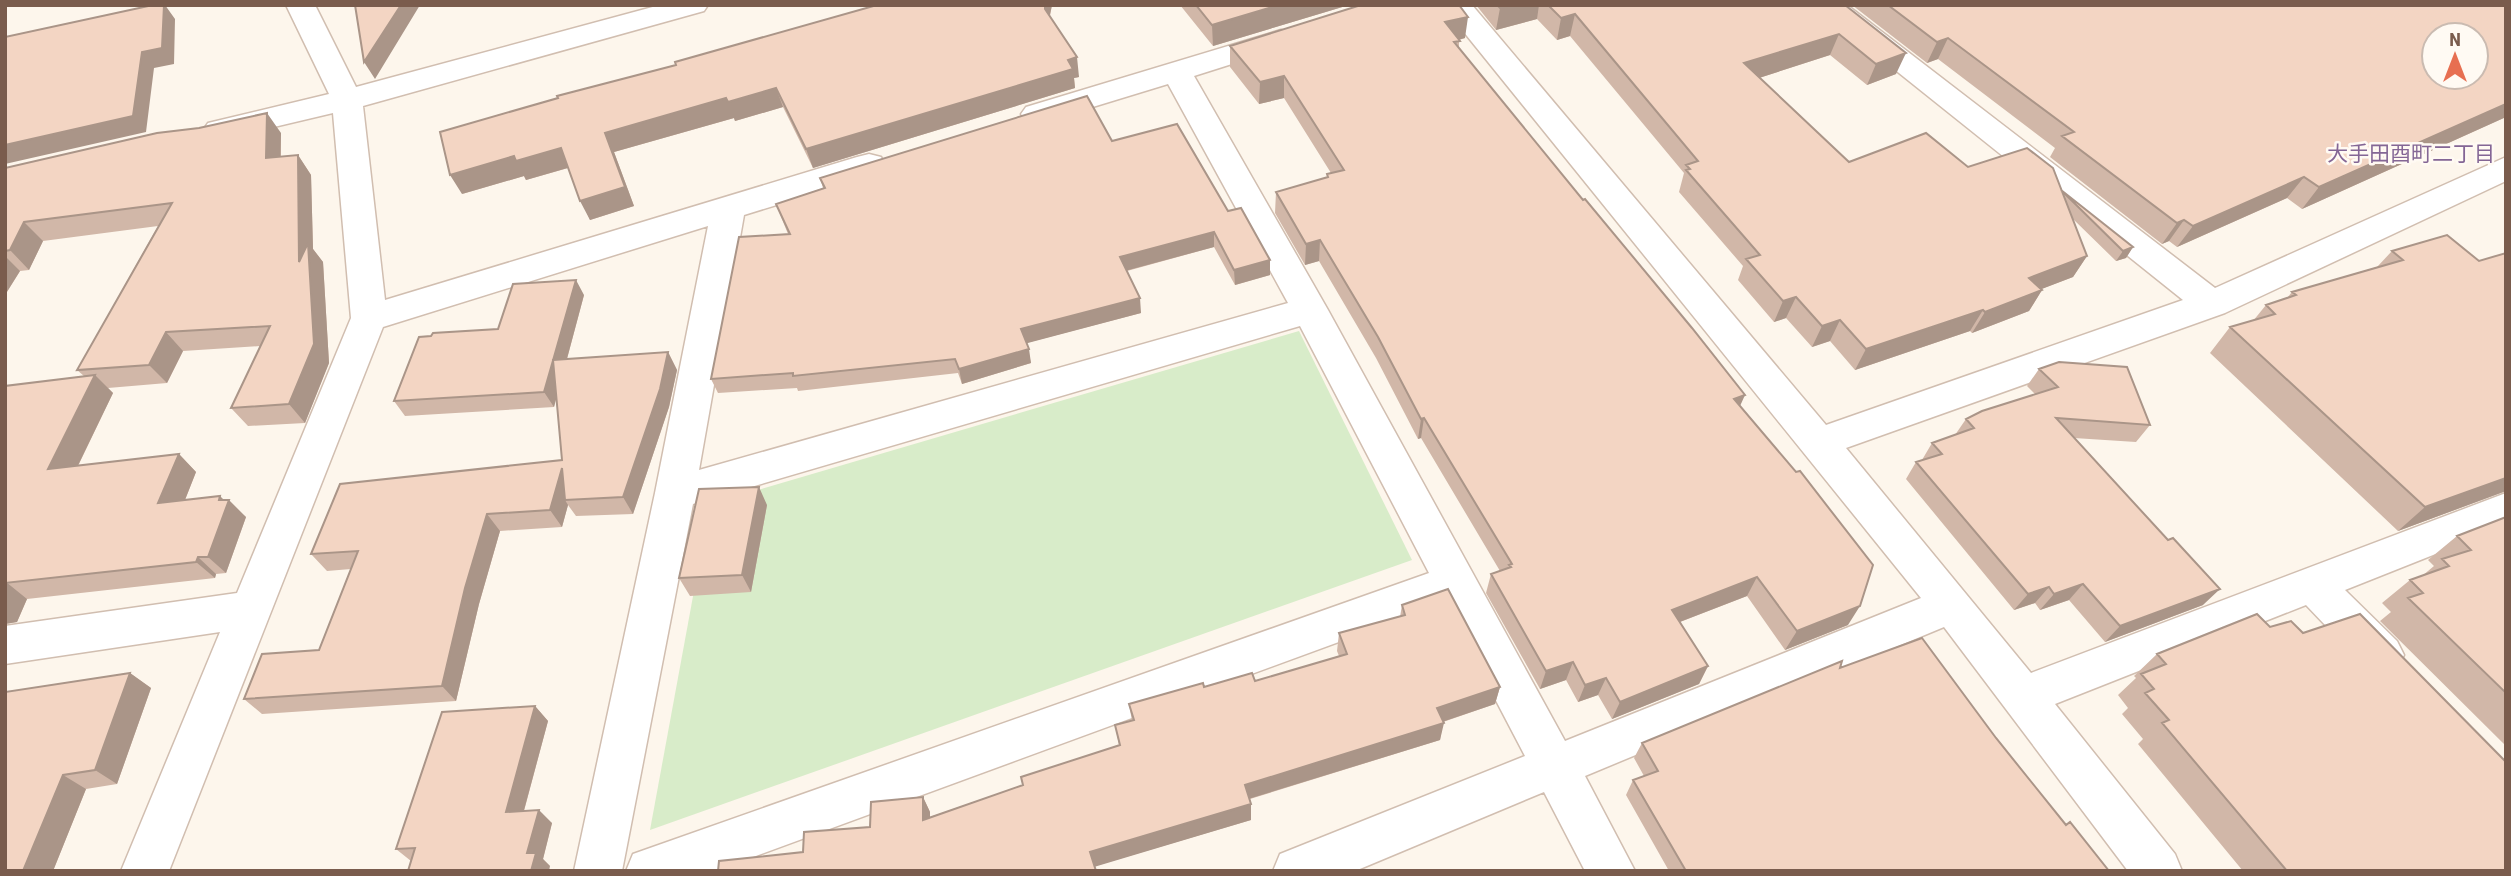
<svg xmlns="http://www.w3.org/2000/svg" width="2511" height="876" viewBox="0 0 2511 876" font-family="'Roboto Condensed','Noto Sans JP',sans-serif">
  <rect width="100%" height="100%" fill="#fdf6ec"/>
  <path fill="#d8ecc9" d="M1299,331l113,229 -762,270 60,-326z"/>
  <g fill="none" stroke-linecap="round" stroke-linejoin="round">
    <defs>
      <path id="minor" d="M286,5h29l41,82 304,-82h48l-4,6 -341,95 22,194 472,-143 12,-3 12,3 4,8 -4,8 -137,42 -45,255 589,-167 -120,-219 -131,40 -11,-3 -5,-7 5,-7 255,-77 11,3 4,6 -4,6 -98,31 134,234 237,431 356,-143 -479,-593h30l354,420 357,-125 -369,-295h33l368,283 291,-131v24l-281,132 -379,135 185,225 475,-180v33l-161,64 52,51 7,14 -7,14 -15,5 -15,-5 -61,-64 -251,99 120,150 7,17h-54l-184,-244 -359,149 50,95h-50l-41,-79 -189,79h-82l7,-17 245,-98 -80,-153 -730,268h-89l7,-17 17,-6 779,-275 -129,-247 -607,178 -71,367h-48l81,-378 53,-267 -325,101 -214,544h-48l99,-239 -215,32v-38l232,-33 114,-275 -18,-205 -114,27 -11,-3 -5,-7 5,-7 121,-29z"/>
    </defs>
    <use href="#minor" stroke="#d1beb0" stroke-width="3"/>
    <use href="#minor" fill="#fff" fill-rule="evenodd"/>
  </g>
  <path fill="#d1b7a8" d="M877,5h175l-2,11 29,61 -5,1 1,10 -262,80 -30,-61 -48,14 -1,-3 -120,34 20,54 -44,14 -22,-52 -42,12 -2,-4 -62,18 214,-129z
    M1180,5h169l-136,41z
    M1476,5h369l51,69 -29,11 -37,-30 -71,23 90,84 119,5 93,23 72,57 -7,11 -10,3 -43,-42 14,37 -14,21 -32,12 1,1 -13,21 -57,22 -2,-2 -115,39 -25,-29 -18,6 -26,-29 -12,4 -36,-42 5,-14 -64,-74 5,-19 -114,-137 -13,4 -20,-21 -41,11z
    M1852,5h654v112l-204,92 -15,-11 -110,49 -8,-6 -7,3 -112,-87 5,-9 -117,-89 -11,4z
    M1465,38l-6,2v8l281,358 108,219 -63,25 -38,-54 -67,26 28,44 -9,18 -87,35 -14,-24 -20,7 -12,-22 -26,9 -54,-96 5,-19 9,-3 -79,-133 -3,1 -42,-81 -57,-97 -14,4 -30,-52 1,-21 51,-14v-4l4,-1 -47,-75 -25,6 -29,-37v-21z
    M281,133v24l17,-2 13,20 2,74 10,13 6,101 -24,60 -57,3 -17,-18 29,-62 -77,5 -16,32 -59,5 5,5 -35,73 101,-12 17,18 -11,28h39l22,17 -20,56 -10,1 -1,4 -188,21 -10,23 -12,2v-238l79,-10 -7,-6 81,-144 -115,15 -14,29 -9,1 -15,24v-127z
    M1112,141l116,70 42,49v15l-35,10 -21,-38 -87,24 14,42 -115,30 5,20 -69,21 -4,-11 -160,18 -1,-3 -79,5 -7,-14 77,-145 -12,-30 47,-16 -3,-10z
    M2392,251l87,10 27,-8v238l-108,40 -188,-178 20,-26 23,-6 13,-16 21,-7 5,-6 85,-25z
    M584,295l-17,64 101,-7 9,18 -8,37 -36,107 -57,2 -8,-11 -6,22 -62,4 -21,73 -23,97 -194,13 -18,-15 75,-49 32,-81 -24,2 -16,-17 251,-94 -6,-63 -2,10 -149,9 -11,-15 104,-72z
    M2039,369l111,56 -14,17 -62,-4 129,167 -98,37 -36,-42 -29,10 -5,-7 -21,7 -108,-131 10,-17 6,-2 10,-17 23,-8 11,-16 69,-25 -8,-8z
    M767,505l-16,87 -61,4 -11,-18z
    M2506,517v229l-126,-125 11,-9 -9,-9 28,-23 12,-4 12,-10 -6,-6 29,-24z
    M1402,605l98,82 -5,17 -52,18 -3,18 -190,59 1,5v16l-156,46 -292,-14 67,-25 53,-30 7,15v5l93,-32 96,-40 -4,-20 17,-4 -3,-17 75,-17 51,-6 84,-25 -2,-5 2,-18 61,-16z
    M2270,627l33,6 203,238h-263l-105,-127 5,-5 -21,-25 6,-6 -10,-13 18,-17 -2,-2 23,-22z
    M1840,668l156,70 70,87 43,46h-440l-43,-76 7,-15 11,-4 -10,-18 8,-15z
    M130,673l21,15 -34,96 -31,5 -33,82h-48v-179z
    M535,706l13,15 -24,90 28,12 -9,36 7,7 -139,-5 -15,-12z"/>
  <path fill="#aa9588" d="M164,5h1l10,14 -1,45 -20,4 -8,64 -141,32v-19l137,-93z
    M401,5h19l-45,74 -11,-17z
    M1045,5h7l-5,23 -2,-19z
    M1279,5h70l-136,41 -1,-21z
    M1511,5h28l-2,14 -41,11 4,-22z
    M1575,14l-5,22 -13,4 4,-22z
    M1468,17l-3,21 -22,6 2,-22z
    M1839,34l-9,21 -93,30 7,-22z
    M1948,38l-10,21 -11,4 10,-21z
    M1906,53l-10,21 -29,11 9,-21z
    M1077,57l2,20 -5,1 1,10 -262,80 -7,-19z
    M1284,76v22l-25,6 1,-22z
    M776,88l7,19 -48,14 -1,-3 -120,34 20,54 -44,14 -10,-19 25,-68 121,-35z
    M2506,104v13l-204,92 17,-22z
    M267,113l14,20 -1,44 -14,-19z
    M561,148l10,19 -45,13 -2,-4 -62,18 -12,-19 64,-19z
    M298,155l13,20 2,74 10,13 6,101 -24,60 -16,-19 10,-142z
    M2304,177l-17,21 -110,49 16,-21z
    M2184,220l-15,21 -7,3 15,-21z
    M24,222l19,19 -14,29 -19,-20z
    M1214,232v15l-93,25 -1,-15z
    M1320,240l-1,21 -14,4 1,-21z
    M2133,247l-7,11 -10,3 7,-10z
    M5,256l15,15 -15,24z
    M2087,256l-14,21 -57,22 13,-21z
    M1270,260v15l-35,10 -1,-15z
    M576,280l8,15 -30,112 -10,-15z
    M2042,290l-13,21 -57,22 13,-21z
    M1796,297l-10,21 -12,4 9,-21z
    M1140,298l1,15 -117,31 -3,-15z
    M1983,310l-13,21 -115,39 11,-21z
    M1840,320l-10,21 -18,6 10,-21z
    M166,332l17,19 -16,32 -18,-18z
    M1029,349l2,14 -69,21 -3,-15z
    M668,352l9,18 -8,37 -36,107 -10,-17z
    M95,375l18,18 -45,93 -20,-17z
    M1745,395l-9,20 -2,-16z
    M1424,418l-3,20 -3,1 3,-20z
    M179,454l17,18 -19,48 -19,-17z
    M562,468l3,32 3,5 -6,22 -12,-17z
    M2506,478v13l-108,40 27,-24z
    M759,487l8,18 -16,87 -9,-17z
    M220,496l8,8 1,-4 17,17 -20,56 -18,-16z
    M487,514l13,17 -21,73 -23,97 -14,-15 23,-98z
    M198,557l18,17 -1,4 -19,-16z
    M1757,577l-10,19 -83,32 8,-18z
    M6,582l21,17 -10,23 -12,2z
    M2083,584l-14,16 -29,10 14,-16z
    M2049,587l-14,16 -21,7 14,-16z
    M2220,589l-17,16 -98,37 15,-16z
    M1860,606l-12,19 -63,25 12,-19z
    M1573,662l-7,18 -26,9 6,-18z
    M1708,666l-9,18 -87,35 8,-17z
    M130,673l21,15 -34,96 -22,-14z
    M1606,678l-8,17 -20,7 7,-17z
    M1500,687l-5,17 -62,21 4,-17z
    M535,706l13,15 -28,104 -14,-13z
    M1444,723l-4,17 -195,60v-15z
    M63,775l23,14 -33,82h-30z
    M923,797l7,15v23l-7,-15z
    M1251,804v16l-157,47 -4,-15z
    M539,810l13,13 -9,36 7,7 -1,5h-18l-4,-18z"/>
  <path fill="#f3d5c3" stroke="#aa9588" stroke-width="2" fill-rule="evenodd" d="M153,5h11l-2,43 -20,4 -9,64 -128,29v-108z
    M355,5h46l-37,57z
    M877,5h168v4l32,48 -9,3 5,9 -267,80 -30,-61 -48,14 -2,-4 -121,35 20,54 -45,14 -19,-53 -45,13 -2,-5 -64,19 -10,-43 118,-34 -1,-2 119,-31 -1,-3z
    M1196,5h83l-67,20z
    M1361,5h98l9,12 -23,5 15,19 -6,1 129,158 2,-1 107,129 53,67 -11,4 62,73 4,-1 73,94 -13,41 -63,25 -40,-54 -85,33 36,56 -88,36 -14,-24 -21,7 -12,-23 -27,9 -55,-97 20,-7 -2,-2 3,-1 -88,-146 -3,1 -43,-82 -58,-97 -14,4 -30,-52 52,-15 -1,-3 17,-4 -60,-94 -24,6 -30,-36z
    M1497,5h14l-11,3z
    M1548,5h297l61,48 -30,11 -37,-30 -95,29 105,99 77,-29 42,34 59,-19 26,20 34,88 -58,22 13,12 -57,22 -2,-2 -117,39 -26,-29 -18,6 -26,-29 -13,4 -37,-42 14,-4 -74,-85 4,-1 -4,-4 12,-4 -123,-147 -14,4z
    M1888,5h618v99l-187,83 -15,-10 -111,49 -9,-6 -7,3 -115,-87 12,-4 -126,-94 -11,4zM2434,35h42v42h-42z
    M1087,96l25,45 65,-17 51,87 13,-3 29,52 -36,10 -20,-38 -94,25 20,41 -119,31 8,20 -70,20 -4,-10 -162,17v-3l-82,6 28,-142 51,-3 -14,-30 49,-16 -5,-10z
    M267,113l-1,45 32,-3 1,107 9,-19 6,101 -25,60 -58,4 39,-82 -104,6 -17,33 -72,5 95,-167 -148,19 -14,28 -5,1v-83l152,-35 42,-5z
    M2061,190l72,57 -10,4z
    M2447,235l32,26 27,-8v225l-81,29 -195,-180 45,-13 -9,-9 30,-10 -4,-3 111,-32 -11,-9z
    M576,280l-32,112 -150,9 25,-64 12,-1 2,-3 65,-4 15,-45z
    M668,352l-8,37 -37,108 -58,3 -3,-32 -12,42 -63,4 -22,74 -23,98 -198,13 18,-45 57,-4 39,-99 -47,3 29,-70 222,-24 -9,-100z
    M2059,362l68,5 23,58 -94,-7 112,122 5,-2 47,51 -100,37 -37,-42 -29,10 -5,-7 -21,7 -112,-132 26,-8 -10,-11 42,-15 -8,-9 16,-8 76,-24 -19,-18z
    M95,375l-47,94 131,-15 -21,49 62,-7 -1,4h10l-21,57h-10l-2,5 -191,21v-197z
    M759,487l-17,88 -63,3 20,-89z
    M2506,517v176l-98,-95 15,-5 -13,-13 39,-14 -7,-7 29,-9 -14,-14z
    M1448,589l52,98 -63,21 7,15 -199,62 6,19 -161,48 6,19h-380h2l1,-10 84,-9 1,-20 66,-5 1,-25 52,-5v23l100,-35 -2,-8 99,-32 -5,-20 19,-5 -5,-16 74,-21 1,4 48,-14 3,8 92,-27 -8,-21 66,-18 -3,-10z
    M2257,614l13,13 21,-6 12,12 57,-19 146,148v109h-219l-125,-148 7,-3 -24,-27 9,-4 -13,-15 25,-10 -9,-10z
    M1922,638l74,100 70,87 4,-3 39,49h-423l-53,-91 25,-9 -16,-28 200,-82 -2,7z
    M130,673l-35,97 -32,5 -40,96h-18v-179z
    M535,706l-29,106 33,-2 -12,43h9l-5,18h-123l7,-23 -19,1 46,-137z"/>
  <g text-anchor="middle" dominant-baseline="central" stroke-width="5" stroke-linejoin="round" paint-order="stroke">
    <g font-size="21" fill="#846695" stroke="#fffaf3">
      <text x="2411" y="154">大手田酉町二丁目</text>
    </g>
  </g>
  <rect width="2511" height="876" fill="none" stroke="#7a5c4d" stroke-width="14"/>
  <g transform="translate(2455 56)"><circle r="33" fill="#fffaf3" stroke="#cabbb1" stroke-width="2"/>
  <path d="M0-5L12 26L0 18L-12 26Z" fill="#e76f51"/>
  <text y="-10" font-size="19" font-weight="bold" text-anchor="middle" fill="#7a5c4d">N</text>
  </g>
</svg>
